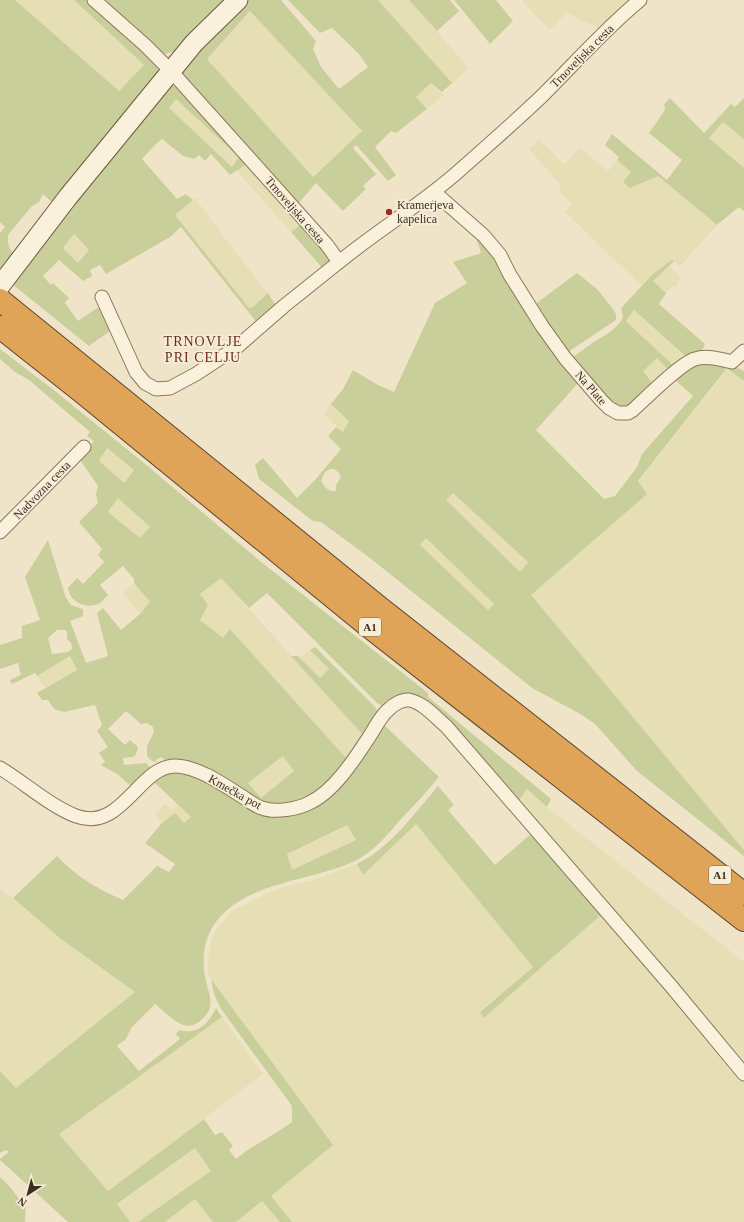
<svg xmlns="http://www.w3.org/2000/svg" width="744" height="1222" viewBox="0 0 744 1222" font-family="'Times New Roman',serif">
  <rect width="100%" height="100%" fill="#f0e4c8"/>
  <path fill="#e6deb5" d="M15,0h59l70,65 -25,26z
    M378,0h31l60,68 -18,17 1,-2z
    M523,0h110l-32,30 -34,-17 -17,17 -28,-29z
    M251,11l111,120 -50,46 -105,-118z
    M431,83l13,12 -17,14 -11,-12z
    M176,98l64,59 -8,10 -63,-59z
    M723,122l21,17v29l-35,-30z
    M539,139l25,26 15,-18 29,24 9,-11 14,12 27,4 59,49 -37,41 -8,-6 -19,14 -11,12 -77,-74 6,-9 -12,-12 2,-6 -32,-36z
    M245,164l55,62 -9,6 -54,-61z
    M195,198l38,51 35,44 -15,14 -4,1 -74,-93z
    M73,234l16,16 -11,13 -15,-15z
    M670,266l11,12 -5,9 -3,-1 -7,7 -13,-12 3,-4z
    M634,310l51,47 -11,9 -48,-46z
    M657,358l14,15 -16,14 -12,-16z
    M728,368l16,13v469l-213,-255 116,-101 -9,-12z
    M331,404l18,17 -6,11 -20,-18z
    M107,448l28,22 -11,13 -26,-22z
    M453,493l75,69 -8,10 -75,-72z
    M118,498l32,29 -10,11 -32,-26z
    M426,538l68,66 -6,7 -68,-66z
    M221,578l142,157 -17,23 -116,-129 -7,10 -24,-19 9,-15 -8,-11z
    M134,583l17,19 -11,12 -17,-21z
    M310,650l19,19 -9,9 -20,-20z
    M70,656l7,14 -32,18 -8,-12z
    M283,756l12,15 -34,27 -13,-15z
    M527,789l20,18 197,155v103l-226,-263z
    M165,804l7,6 6,-6 13,13 -7,6 -9,-10 -13,10 -7,-9z
    M347,824l9,16 -64,31 -5,-17z
    M416,824l117,143 -53,44 4,7 118,-104 142,163v145h-452l-21,-26 61,-51 -121,-166 -3,-7v-11l3,-21 6,-12 17,-18 31,-16 19,-7 29,-7 44,-16 6,11z
    M0,888l61,51 74,53 -119,96 -16,-17z
    M222,1017l41,57 -155,117 -49,-57z
    M195,1148l17,23 -74,51h-8l-13,-17z
    M195,1199l18,23h-48z
    M262,1201l18,21h-44z"/>
  <path fill="#c9cf9b" fill-rule="evenodd" d="M0,0h15l104,91 25,-26 -70,-65h15l68,65 1,5 -1,5 -103,129 -11,-10 -4,8 -7,4 -24,29v8l2,6 4,5 -14,17v-38l5,-6 -5,-5z
    M100,0h126l-48,49 -6,3 -7,2 -10,-5z
    M244,0h37l35,41 -3,8 8,18 18,22 29,-22 -10,-14 -26,-25 -12,5 -32,-33h90l74,83 -10,9 -11,-9 -15,14 11,12 -31,24 -5,-2 -16,16 21,28 -8,6 -32,-36 -3,3 23,26 -13,12 3,3 -23,22 -27,-28 -19,22 -118,-134zM250,11l112,120 -49,46 -106,-118z
    M409,0h41l9,11 -22,20z
    M454,0h42l17,21 -23,23z
    M174,86l6,2 148,163 4,12 -8,7 -33,-38 9,-7 -55,-60 -15,10 -19,-21 -6,7 -6,-6 -5,4 -11,-3 -21,-17 -7,6 -13,14 35,40 9,-5 7,6 -18,15 74,93 4,-1 15,-14 8,13 -18,18 -77,-97 -11,10 -64,37 -6,-9 -10,5 2,6 -9,5 -24,-21 -16,16 8,9 2,-2 16,15 -4,5 13,18 25,-17 11,24 -25,18 -77,-62 154,-196zM176,99l63,58 -7,10 -63,-59zM74,234l15,16 -11,13 -15,-15z
    M670,98l34,35 27,-29 4,3 9,-9v41l-21,-17 -14,16 35,30v43l-5,-4 -22,18 -59,-49 -28,12 -7,-6 8,-10 -14,-12 2,-3 -14,-12 7,-11 55,46 15,-20 -33,-27 16,-23 -1,-6z
    M475,234l7,4 98,143 -44,49 68,69 11,-3 22,-29 5,-13 51,-58 -19,-17 22,-18 33,3 15,7v10l-17,-13 -89,113 9,13 -116,101 213,255v6l-107,-85 -42,-47 -13,-9 -50,-27 -162,-130 -49,-36 -8,-1 -54,-42 -4,-14 8,-7 34,40 17,-17 27,-32 -13,-13 8,-9 7,5 6,-11 -18,-17 12,-15 10,-19 25,15 16,7 41,-89 32,-20 -14,-21 28,-9zM330,469c6,0 9,3 11,8l-5,8v6c-7,1 -11,-3 -15,-10l4,-9zM453,493l75,69 -8,10 -74,-72zM426,538l68,66 -6,6 -68,-65z
    M672,260l2,1 -21,20 13,12 -7,11 46,40c-2,10 -25,23 -34,29l-14,-15 -14,13 12,16 -22,20 -17,2 -45,-49 2,-3c6,-4 12,-9 18,-13 12,-8 24,-13 32,-26l-2,-10 32,-34zM634,310l51,46v1l-11,9 -48,-45z
    M577,273l20,16 16,20 3,5v6l-48,32 -34,-47z
    M0,349l55,42 95,77 110,93 168,132v4l123,102 -4,8 -20,-18 -9,13 -95,-103 -8,-4 -5,-1 -28,12 -5,-3 -110,-110 -18,15 -28,-30 -21,16 8,11 -8,15 23,18 7,-9 116,129 17,-23 -72,-79h7l22,22 9,-9 -19,-19 5,-3 60,60 3,5 -1,7 -50,68 -36,18h-26l-101,-40 1,-4 -4,-4 -4,2 -1,3 -4,-1 -5,-5v-10l7,-14 -1,-5 -6,-4 -6,1 -15,-13 -18,18 17,16 5,-5 8,7 -2,7 -3,3 -10,1 1,7 22,-2 4,4 -4,7 -12,15 -17,-15 -16,-9 4,-3 -6,-9 9,-6 -11,-16 5,-6 -7,-20 -31,7 -10,-3 -6,-9h-6l-5,-7 40,-23 -7,-14 -33,20 -2,-3 -23,11 -2,-4 11,-5 -3,-12 -18,6v-24l22,-7v-12l18,-6 -15,-43 23,-37 18,58 5,7 12,4v7l-13,5 16,42 22,-7 -11,-43 6,-5 18,22 19,-16 10,-12 -16,-19v-4l-11,-13 -23,19 8,10c-4,4 -7,9 -13,10 -12,3 -25,-4 -27,-17l9,-10 6,6 21,-22 -6,-7 4,-6 -23,-27 19,-19 -2,-9 2,-8 -20,-29 16,-16 -7,-5 3,-4 -61,-52 -14,-8 -15,-13zM107,448l27,22 -10,13 -25,-22zM118,498l32,29 -10,11 -32,-26zM57,630h8l2,2v7l4,4 1,6 -4,3 -16,2 -4,-16zM283,756l11,15 -33,27 -13,-15z
    M382,723l57,54c-12,14 -24,28 -37,41 -15,17 -28,34 -49,44 -43,19 -100,19 -133,55 -17,19 -19,41 -14,65 2,8 6,16 4,24 0,5 -6,12 -10,15 -16,14 -32,-7 -45,-17l-24,24 -5,11 -9,7 22,25 41,-32 -4,-5 3,-4c19,5 29,-6 37,-22l6,9 -163,117 49,57 96,-72 11,16 7,-3 11,14 -4,4 7,9c17,-14 38,-24 56,-37v-16l-71,-97 -7,-15 -3,-15 122,166 -62,51 21,26h-12l-18,-21 -26,21h-23l-18,-23 -30,23h-27l73,-51 -16,-23 -78,56 13,18h-62l-68,-62v-1l9,-7 -3,-2 -6,3v-82l16,17 119,-96 -74,-53 -48,-41 44,-42c20,21 39,32 66,44l34,-34 12,6 6,-8 -30,-21 17,-20 13,-10 9,10 7,-6 -38,-36 16,-11 22,2 54,31 65,4zM347,825l9,15 -64,30 -5,-16z
    M438,786l16,19 -6,5 47,55 38,-33 69,82 -118,104 -4,-6 53,-45 -117,-143 -53,51 -6,-11c33,-16 58,-51 81,-78z
    M0,1177l11,11 8,11 7,1 -1,22h-25z"/>
  <g fill="none" stroke-linecap="round" stroke-linejoin="round">
    <defs>
      <path id="street" d="M94,0l51,45 26,26 156,174 12,17c39,-32 83,-58 121,-92 27,-24 56,-49 83,-75 32,-32 62,-66 97,-95
        M434,192l50,44 16,19 10,20 32,51 23,32 36,42 8,8 9,5h10l5,-3c12,-11 48,-47 62,-51 11,-4 26,0 37,3l12,-11
        M102,297l34,75 9,11 11,6 14,-1 26,-14 41,-27 47,-41 55,-44
        M0,532l84,-85
        M0,768c25,15 50,38 76,48 46,17 63,-51 100,-50 24,1 51,21 70,33 5,3 11,8 16,9 12,5 36,1 47,-5 25,-11 47,-46 62,-69 5,-8 10,-18 17,-24 5,-5 14,-11 21,-10 15,3 26,17 37,26l225,260 73,88"/>
      <path id="secondary" d="M0,286l68,-89 126,-154 44,-43"/>
      <path id="highway" d="M0,300l380,308 364,286
        M0,327l81,64 286,234 377,295"/>
    </defs>
    <use href="#street" stroke="#8d765c" stroke-width="15"/>
    <use href="#secondary" stroke="#6f573f" stroke-width="21"/>
    <use href="#highway" stroke="#5b4430" stroke-width="24"/>
    <use href="#street" stroke="#faf1dc" stroke-width="13"/>
    <use href="#secondary" stroke="#faf1dc" stroke-width="19"/>
    <use href="#highway" stroke="#e0a458" stroke-width="22"/>
  </g>
  <circle fill="#9e2a2b" stroke="#f7eed8" stroke-width="1.5" cx="389" cy="212" r="4"/>
  <g text-anchor="middle" dominant-baseline="central" stroke-width="3.5" stroke-linejoin="round" paint-order="stroke">
    <g fill="#f7eed8" stroke="#756857" stroke-width="1">
      <rect x="359" y="618" width="22" height="18" rx="3"/>
      <rect x="709" y="866" width="22" height="18" rx="3"/>
    </g>
    <g font-size="11" font-weight="bold" fill="#3d2e20">
      <text x="370" y="627">A1</text>
      <text x="720" y="875">A1</text>
    </g>
    <g font-size="12" fill="#3d2e20" stroke="#f7eed8">
      <text transform="translate(582 56) rotate(-45)">Trnoveljska cesta</text>
      <text transform="translate(295 210) rotate(49)">Trnoveljska cesta</text>
      <text transform="translate(591 388) rotate(49)">Na Plate</text>
      <text transform="translate(42 490) rotate(-46)">Nadvozna cesta</text>
      <text transform="translate(235 792) rotate(29)">Kmečka pot</text>
    </g>
    <g font-size="12" fill="#3d2e20" stroke="#f7eed8" text-anchor="start">
      <text x="397" y="205">Kramerjeva<tspan x="397" dy="14">kapelica</tspan></text>
    </g>
    <g font-size="14" letter-spacing="1" fill="#6b2e1e" stroke="#f7eed8">
      <text x="203" y="341">TRNOVLJE<tspan x="203" dy="16">PRI CELJU</tspan></text>
    </g>
  </g>
  <g transform="translate(28 1194) rotate(216)" stroke="#f7eed8" stroke-width="3" paint-order="stroke">
  <path d="M0-3L7 15L0 10L-7 15Z" fill="#3d2e20"/>
  <text y="-6" font-size="11" font-weight="bold" text-anchor="middle" fill="#3d2e20">N</text>
  </g>
</svg>
